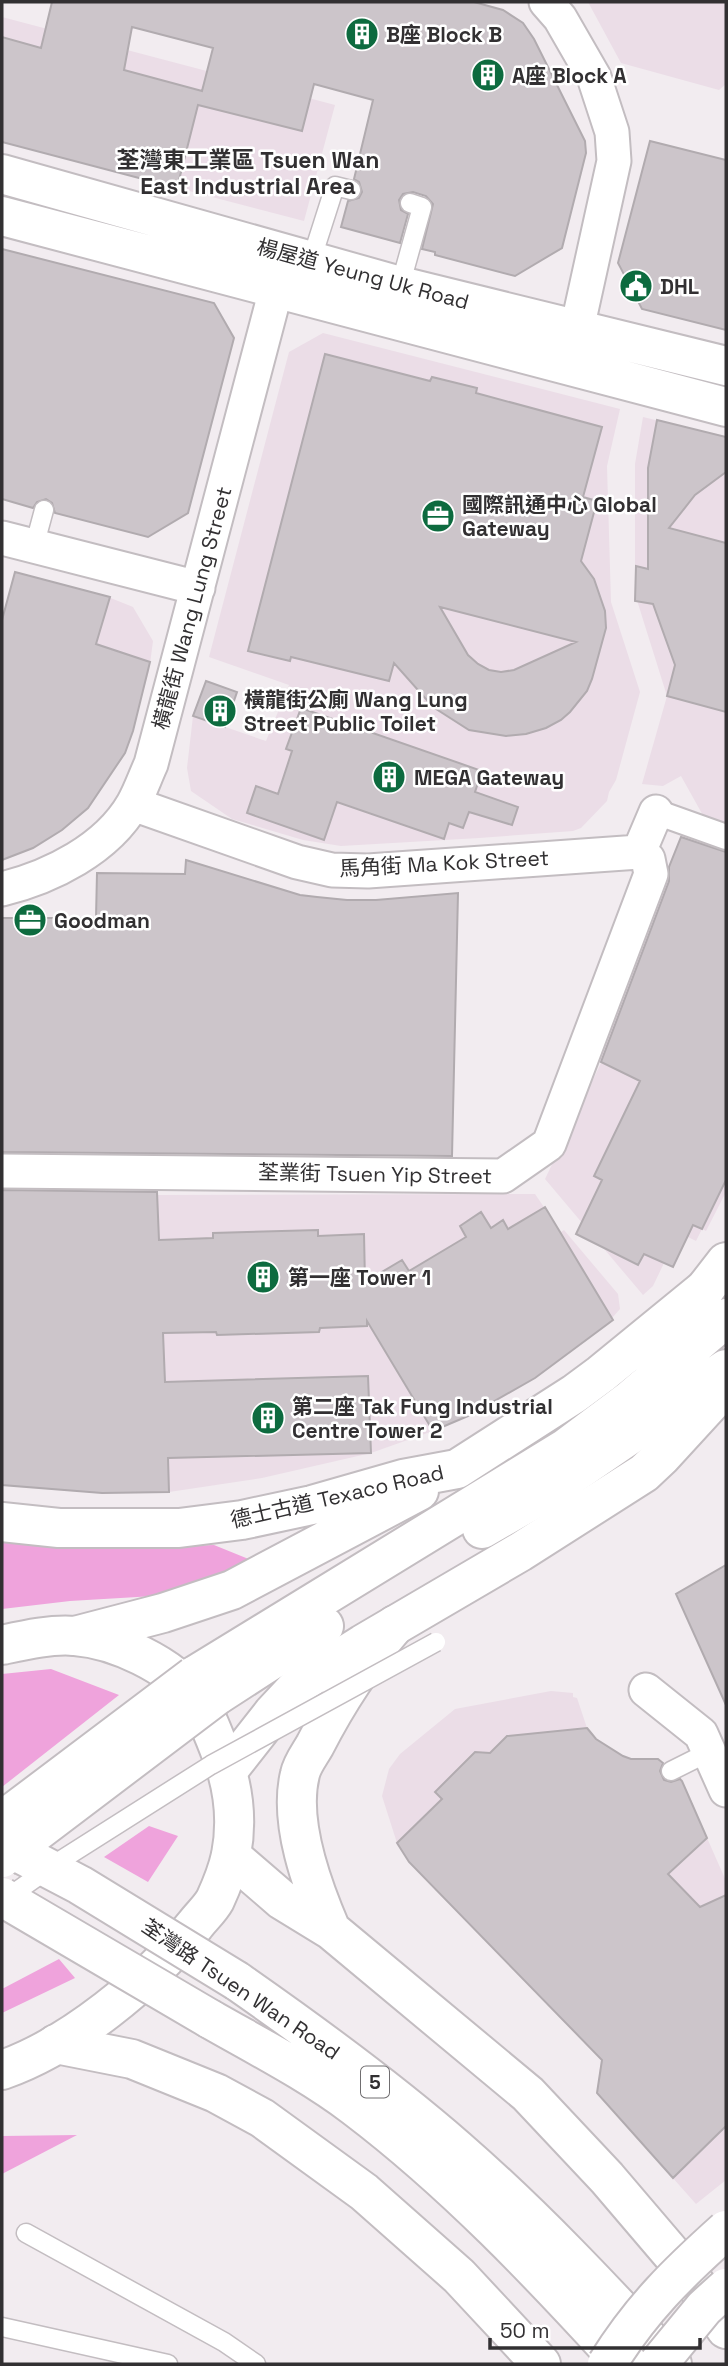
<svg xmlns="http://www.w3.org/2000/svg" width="728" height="2366" viewBox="0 0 728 2366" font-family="'Space Grotesk','Noto Sans TC',sans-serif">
  <rect width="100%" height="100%" fill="#f2ecf0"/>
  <path fill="#ebdde7" d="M588,2h138v82l-7,6 -98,-27z
    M2,17l333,88 -31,116 -302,-79z
    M323,333l297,76 -13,57 4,136 29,90 -24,88 -7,12 -2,9 -26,27 -8,3 -94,7 -138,8 -38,-6 -71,-21 -41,-28 -4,-23 6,-52 73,25 23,-56 -80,-28 80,-305z
    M643,417l83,20v390l-21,-8 -24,-43 -18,10 -21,-2 25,-88 -32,-102v-130z
    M15,572l93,25 25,10 20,34 -4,30 -11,39 -136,-36v-54z
    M684,831l42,15v346l-20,39 -4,-2 -6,12 -8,-4 -15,30 -9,-4 -11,23 -10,9 -98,-116 56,-116 -8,-5z
    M2,1191l155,4 378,-1 26,38 3,-2 54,64 2,15 -8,9 1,2 -78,58 -26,16 -41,22 -35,15 -62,22 -109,25 -93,14 -64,1 -103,-8z
    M551,1691l22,2v4l4,1 10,30 9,11 27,17 8,3h27l24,22 44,100v299l-30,24 -99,-111 4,-33 -192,-198 -12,-19 -15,-47 7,-27 11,-15 55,-45z"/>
  <path fill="#efa3dc" d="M2,1542l124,6 88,-3 37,15 -32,23 -48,12 -101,6 -68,8z
    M51,1669l68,26 -117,92v-113z
    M149,1826l29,10 -30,46 -44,-25z
    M59,1959l16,19 -73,35v-24z
    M77,2135l-75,39v-38z"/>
  <path fill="#ccc5ca" stroke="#b1abaf" stroke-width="2" fill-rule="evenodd" d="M52,2h422l29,8 20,13 11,16 51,102 1,12 -24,95 -47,28 -80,-21v-3l-13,-3 11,-45 -7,-8 -13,-4 -10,2 -4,6 2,10 7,4 -8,29 -59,-16 7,-26 11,-3 3,-6 -3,-10 -5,-3 19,-79 -59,-16 -12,47 -104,-26 -21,83 -175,-46v-105l39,11zM132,27l81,21 -11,43 -78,-21z
    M650,141l76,19v170l-84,-21 -24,-46z
    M2,249l212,54 20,35 -46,175 -40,24 -93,-24 -3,-10 -6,-4 -9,3 -4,6 -31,-9z
    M325,354l105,27 2,-4 45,11 -1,5 126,34 -19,70 14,4 -16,60 13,18 11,32 1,17 -14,51 -5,12 -17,21 -9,8 -15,8 -20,6 -20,2 -37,-6 -36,-23 -39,-44 -5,18 -98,-24 -1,4 -42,-10zM440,607l136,35 -62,28 -13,2 -12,-2 -11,-6 -10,-9z
    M657,420l69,17v35l-31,23 -26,33 57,15v169l-59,-16 8,-31 -22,-61 -18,-3 1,-35 12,3v-101z
    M15,572l95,25 -14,47 54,18 -17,69 -8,22 -37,55 -26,22 -29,18 -31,12v-240z
    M206,681l31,11 -12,35 -32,-11z
    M301,708l181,63 -7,21 43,15 -6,18 -43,-13 -6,16 -14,-5 -5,16 -107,-37 -13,38 -77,-27 9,-27 22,8 14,-43 -6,-2z
    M681,837l45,15v328l-24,49 -9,-4 -20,42 -29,-13 -6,11 -62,-31 26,-54 -8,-4 46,-95 -39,-19 68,-181v-14z
    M186,860l114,35 17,2 30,3h29l82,-7 -6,263 -450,-4v-234h94l1,-45 88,1z
    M2,1190l155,2 2,48 54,-2v-5l105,-3v6l46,-2 1,48 37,-22 7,11 57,-34 -6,-11 21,-14 10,16 12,-8 5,9 37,-22 68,113 -78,58 -67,38 -35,15 -66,-110v5l-47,2 -1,4 -102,3 -1,-3 -53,1 2,49 203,-6 3,77 -203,5 1,34 -67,1 -100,-8z
    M726,1565v140l-50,-111z
    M587,1728l9,11 27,17 8,3h27l5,4 -3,8 4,9 7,2 9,-3 2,2 25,57 -39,36 32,33 26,-12v231l-53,52 -76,-85 5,-33 -193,-198 -12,-19 45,-44 -7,-7 40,-40 15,1 17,-17z"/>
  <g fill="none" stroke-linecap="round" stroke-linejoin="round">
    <defs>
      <path id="service" d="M311,261l24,-75 16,4
        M400,286l22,-79 -12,-4
        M34,547l10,-37
        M671,1771l38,-19
        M26,2233l198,109 32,22
        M2,2327l166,37"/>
      <path id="pedestrian" d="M656,812l70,25"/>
      <path id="minor" d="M546,2l14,16 34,59 18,55 2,29 -37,168
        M2,538l196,50
        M133,804l164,58 35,8 36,1 271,-19 17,-40
        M2,889c49,-12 105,-40 131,-85 7,-12 12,-27 18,-40l132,-501
        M2,1171l501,5 46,-32 102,-270 -3,-15 -9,-7
        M646,1690l55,44 25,56"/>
      <path id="secondary" d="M2,174l398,112 326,80
        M2,216l724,191
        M2,1522l57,6h120l63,-8 70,-15 91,-26 54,-10 117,-75 27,-20 104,-85 21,-27
        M75,1636l88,-23 69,-23 187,-99
        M229,1769l44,-56 28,-30 62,-39 157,-92 124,-79 17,-16 65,-71"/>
      <path id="primary" d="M654,1363l51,-74
        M482,1529l66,-38 178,-122
        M2,1645c23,-5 49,-11 73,-9 40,3 97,29 120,62 11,16 18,35 25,53 13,33 18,68 11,104 -3,14 -10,32 -16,45 -5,9 -14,17 -20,25 -46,57 -124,121 -193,145
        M194,1676l372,-228 64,-48 96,-82
        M216,1696l108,-70"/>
      <path id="motorway" d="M231,1856l51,44 49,30 197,164 79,84 81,95 38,56
        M331,1930c-19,-44 -43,-108 -31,-156 2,-10 10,-20 15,-29 22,-43 48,-83 80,-120
        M237,1981c76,53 150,107 220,168 77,67 146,141 215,215
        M210,2019c49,28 100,54 145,88 99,75 185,166 268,257
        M56,2044l76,15 84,34 46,25 102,74 95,84 82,88"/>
    </defs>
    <use href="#service" stroke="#c3bdc1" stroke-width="21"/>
    <use href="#pedestrian" stroke="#c3bdc1" stroke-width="28"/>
    <use href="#minor" stroke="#c3bdc1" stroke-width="37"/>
    <use href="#secondary" stroke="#c3bdc1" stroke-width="42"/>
    <use href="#primary" stroke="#c3bdc1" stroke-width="42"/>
    <use href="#motorway" stroke="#c3bdc1" stroke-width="42"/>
    <use href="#service" stroke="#fff" stroke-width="18"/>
    <use href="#pedestrian" stroke="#fff" stroke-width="24"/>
    <use href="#minor" stroke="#fff" stroke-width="33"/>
    <use href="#secondary" stroke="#fff" stroke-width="38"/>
    <use href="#primary" stroke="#fff" stroke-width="38"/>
    <use href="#motorway" stroke="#fff" stroke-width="38"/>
    <defs>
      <path id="service-bridge" d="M3,1901l55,-39 153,-97 225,-123"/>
      <path id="tertiary-bridge" d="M607,2364c35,-56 70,-90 119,-134
        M658,2364l46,-56 22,-20"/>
      <path id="primary-bridge" d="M15,1811l179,-135
        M2,1858l214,-162"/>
      <path id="motorway-bridge" d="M2,1844l78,41 157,96
        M2,1897l208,122"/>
    </defs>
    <use href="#service-bridge" stroke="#c3bdc1" stroke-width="21" stroke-linecap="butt"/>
    <use href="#tertiary-bridge" stroke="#c3bdc1" stroke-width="42" stroke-linecap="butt"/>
    <use href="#primary-bridge" stroke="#c3bdc1" stroke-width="42" stroke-linecap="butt"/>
    <use href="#motorway-bridge" stroke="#c3bdc1" stroke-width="42" stroke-linecap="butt"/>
    <use href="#service-bridge" stroke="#fff" stroke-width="18"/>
    <use href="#tertiary-bridge" stroke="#fff" stroke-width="38"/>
    <use href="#primary-bridge" stroke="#fff" stroke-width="38"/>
    <use href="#motorway-bridge" stroke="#fff" stroke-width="38"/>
  </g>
  <defs>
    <symbol id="building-disc" viewBox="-11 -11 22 22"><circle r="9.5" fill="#0d6b3f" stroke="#fff"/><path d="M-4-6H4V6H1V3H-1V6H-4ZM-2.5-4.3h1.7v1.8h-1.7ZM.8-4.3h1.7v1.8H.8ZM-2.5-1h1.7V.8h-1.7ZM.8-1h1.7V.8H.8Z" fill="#fff"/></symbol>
    <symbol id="civic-disc" viewBox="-11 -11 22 22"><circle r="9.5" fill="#0d6b3f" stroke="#fff"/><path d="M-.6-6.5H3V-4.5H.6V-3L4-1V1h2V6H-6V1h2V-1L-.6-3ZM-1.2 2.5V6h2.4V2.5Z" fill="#fff"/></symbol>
    <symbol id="office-disc" viewBox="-11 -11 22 22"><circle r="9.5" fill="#0d6b3f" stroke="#fff"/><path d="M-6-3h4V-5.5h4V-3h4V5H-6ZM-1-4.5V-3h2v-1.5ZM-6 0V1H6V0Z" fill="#fff"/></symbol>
  </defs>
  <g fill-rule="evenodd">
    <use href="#building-disc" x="343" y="15" width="38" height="38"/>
    <use href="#building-disc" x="469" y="56" width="38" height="38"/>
    <use href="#civic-disc" x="617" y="267" width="38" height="38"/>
    <use href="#office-disc" x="419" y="497" width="38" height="38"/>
    <use href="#building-disc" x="201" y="692" width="38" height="38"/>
    <use href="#building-disc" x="370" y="758" width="38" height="38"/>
    <use href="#office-disc" x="11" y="901" width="38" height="38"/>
    <use href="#building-disc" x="244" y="1258" width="38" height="38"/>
    <use href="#building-disc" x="249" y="1399" width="38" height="38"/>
  </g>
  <g text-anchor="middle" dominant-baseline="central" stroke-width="5" stroke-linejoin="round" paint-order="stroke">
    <rect fill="#fff" stroke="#706e70" stroke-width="2" x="361" y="2066.5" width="28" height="31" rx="5"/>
    <g font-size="19" font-weight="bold" fill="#323032">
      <text x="375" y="2082">5</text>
    </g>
    <g font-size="21" font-weight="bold" fill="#323032" stroke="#fff" text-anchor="start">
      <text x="386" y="34">B座 Block B</text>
      <text x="512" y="75">A座 Block A</text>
      <text x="660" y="286">DHL</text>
      <text x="462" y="504">國際訊通中心 Global<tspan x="462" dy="24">Gateway</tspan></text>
      <text x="244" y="699">橫龍街公廁 Wang Lung<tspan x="244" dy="24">Street Public Toilet</tspan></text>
      <text x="414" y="777">MEGA Gateway</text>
      <text x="54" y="920">Goodman</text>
      <text x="288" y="1277">第一座 Tower 1</text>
      <text x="292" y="1406">第二座 Tak Fung Industrial<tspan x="292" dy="24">Centre Tower 2</tspan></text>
    </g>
    <g font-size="21" fill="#323032" stroke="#fff">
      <text transform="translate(363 274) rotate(15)">楊屋道 Yeung Uk Road</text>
      <text transform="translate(192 608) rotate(-75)">橫龍街 Wang Lung Street</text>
      <text transform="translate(444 863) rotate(-3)">馬角街 Ma Kok Street</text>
      <text transform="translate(375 1174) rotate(1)">荃業街 Tsuen Yip Street</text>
      <text transform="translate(337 1496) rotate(-13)">德士古道 Texaco Road</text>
      <text transform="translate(241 1989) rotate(34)">荃灣路 Tsuen Wan Road</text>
    </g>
    <g font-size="23" font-weight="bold" fill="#323032" stroke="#fff">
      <text x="248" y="160">荃灣東工業區 Tsuen Wan<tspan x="248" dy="26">East Industrial Area</tspan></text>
    </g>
  </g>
  <rect width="728" height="2366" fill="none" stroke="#323032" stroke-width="7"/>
  <path d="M490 2338v10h210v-10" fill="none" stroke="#323032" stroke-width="3.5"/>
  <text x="500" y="2338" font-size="21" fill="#323032" stroke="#ffffff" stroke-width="5" paint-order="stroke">50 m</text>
</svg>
